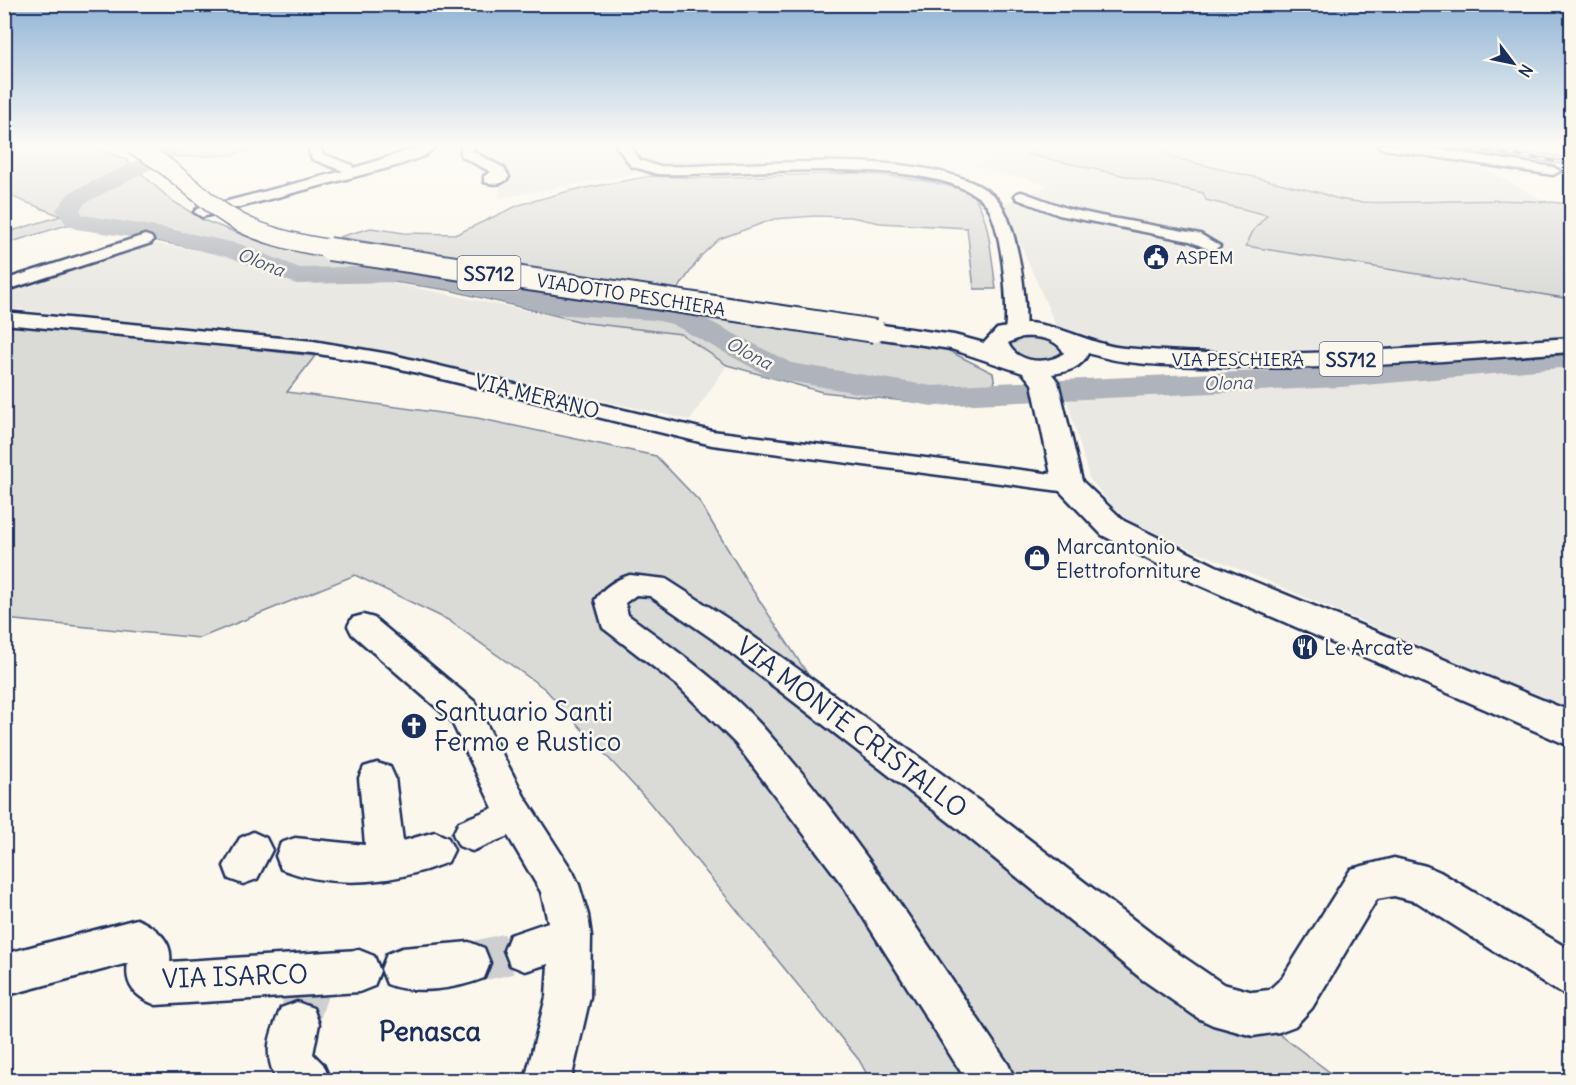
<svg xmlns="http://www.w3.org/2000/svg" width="1576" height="1085" viewBox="0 0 1576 1085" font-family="Delius,sans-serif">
  <rect width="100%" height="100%" fill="#fbf7ec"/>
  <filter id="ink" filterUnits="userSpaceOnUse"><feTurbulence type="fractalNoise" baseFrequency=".0167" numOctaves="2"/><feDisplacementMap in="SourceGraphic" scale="12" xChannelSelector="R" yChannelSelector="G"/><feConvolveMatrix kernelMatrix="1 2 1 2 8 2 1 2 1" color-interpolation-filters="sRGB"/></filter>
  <g filter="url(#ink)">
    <path fill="#eae8e2" d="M540,145h252l-36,18 -55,4 -28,-1 -175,32 7,-28 -36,-18z
      M926,145h111l-11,8 177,40 3,7 62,15 -15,16 -6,15 324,53v38l-175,11 -180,3 -110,-6 -50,-19 -53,-122 47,-19 -76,-19 16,-7z
      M1165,145h197l112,18 68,37 -158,2 -49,-2 -14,-7 -151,-36z
      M151,243l87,14 67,25 68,-3 214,44 94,11 46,31 -37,55 -331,-74 -354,-38 -1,-18z
      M1571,362v348l-436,-185 -23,-19 -23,-28 -23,-82 179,-6z"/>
    <path fill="#dadad7" stroke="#7a849a" stroke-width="1.5" d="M5,145h75l18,4 27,10 46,41 32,20 61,23 69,14 614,93 46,23 5,29 -74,1 -102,-11 -95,-27 -46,-31 -94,-11 -138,-33 -76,-11 -68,3 -67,-25 -168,-33 -65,20v-11l56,-17 -56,-22z
      M154,145h112l-33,10 -55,2z
      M1037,145h128l5,12 151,36c28,13 64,9 95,9 51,-1 104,-4 155,2v95l-325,-53 7,-15 14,-16 -61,-15 -3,-7 -177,-39z
      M1458,145c38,0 76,8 113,13v4z
      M860,173c21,2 99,9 113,23 17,18 19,69 23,93h-22l-7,-61 -87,-5 -29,-6 -36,-1 -41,3 -55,20 -18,17 -23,33 -158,-21 -181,-31 32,-9 33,5 53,1 62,-29 50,-14 82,-15 48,2z
      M4,326l65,3 246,27 -28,36 190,26 179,38 43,45 49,82 72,110 222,162 298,225h-470l-11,-20 -210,-258 -104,-113 -97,-69 -93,-45 -155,63 -195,-19z
      M1027,336l29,7 6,9c-12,17 -35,7 -49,2l-5,-10 3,-4z"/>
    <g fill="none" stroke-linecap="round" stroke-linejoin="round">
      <path fill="#afb3bb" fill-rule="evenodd" d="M159,145h20l-5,12 -89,46 -5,7 3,5 81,13 76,16 60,24 99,-2 61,9 91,21 106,6 35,10 99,51 141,23 409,-19 231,-19v19l-231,20 -409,19 -161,-28 -99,-54 -17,-4 -104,-6 -91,-23 -61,-9 -103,2 -64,-26 -68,-16 -88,-13 -9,-4 -11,-15 13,-17 89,-43z"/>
      <path stroke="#cecfd0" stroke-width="41" stroke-dasharray="41 20" stroke-linecap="butt" d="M469,963l56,-13
        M297,1024l14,-43"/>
      <defs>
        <path id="minor" d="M307,145h12l4,9 29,11 1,3c24,-6 64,-23 84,-23l-13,11 -25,9 -197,52 -8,-5 3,-3 146,-38 -31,-12z
          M461,145h14l-3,6 32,17 5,9c-7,9 -15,7 -25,5v-6l7,-4 -30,-16z
          M616,145h13l11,15 17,6c82,3 275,-24 337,30 23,20 34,105 31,135l-10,6 -10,-6c4,-25 -3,-110 -21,-129 -52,-51 -253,-25 -327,-28l-26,-8z
          M1377,145h34l142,22 7,4 -7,4 -170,-26z
          M1022,192l47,17 32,7 99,18 20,12 -8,5 -22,-10 -131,-26 -42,-16 -2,-3 2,-3z
          M145,235l6,2 2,3 -2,3 -147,48v-11z
          M4,312l309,29 76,13 323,77 356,45 9,3 3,5 -3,5 -9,3 -356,-47 -323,-79 -76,-13 -309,-29z
          M630,575l36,4 70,45 247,180 190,146 50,34 30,8 16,-2 13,-12 69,-109 43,-11 32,8 14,6 132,79v46l-15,-6 -140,-89 -23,-6 -17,3 -65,109 -17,18 -16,6 -26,4 -40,-11 -15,-7 -55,-38 -186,-152 -243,-188 -64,-44 -14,-1 -11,8 3,12c46,34 94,67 133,110 94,105 169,223 247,339l7,16h-49l-122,-193 -108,-143 -59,-59 -74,-57 -8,-28c8,-12 21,-21 35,-25z
          M363,615l11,3 101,84 49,94 49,76 6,13 9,30 3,21 -1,61 -19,83h-46l21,-83 2,-33 -23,7 -15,-6 -6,-15 6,-15 38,-13 -7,-30 -33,-56 -36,15 -13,-5 -6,-12 6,-12 34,-14 -42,-88 -99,-86 -4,-8 4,-8z
          M377,763l13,4 5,11 8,63 32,-9 13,6 6,12 -6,12c-52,21 -112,28 -167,7l-5,-13 5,-13 14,-5 70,7 -6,-67 5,-11z
          M253,832l13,6 6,12 -15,29 -14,5 -14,-5 -5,-13 16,-28z
          M137,919c18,8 36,21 33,43l189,-12 15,6 6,15 -6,15 -15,6 -203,13c-20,-8 -32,-19 -28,-42l-124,33v-42z
          M469,942l15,6 6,15 -6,15c-27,11 -70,17 -97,6l-6,-15 6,-15 15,-6z
          M297,1002l16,6 6,16 -6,30 10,10 7,16h-54l-1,-3c-12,-27 -5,-42 6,-69z"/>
        <path id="major" d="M1027,323c35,2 64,22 97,25 149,14 299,-1 448,-10v14c-122,8 -244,20 -366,14 -40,-1 -79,0 -118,-13 -6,15 -21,19 -36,21l6,8 24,99 42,40 92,45 356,146v35l-380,-165 -90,-47 -49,-51 -21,-100 -9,-11 -72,-24 -76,-11 -8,-2 -4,-5 4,-5 8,-2 79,11 30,8 13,-14zM1022,337c15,-1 35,1 42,16 -16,12 -47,11 -56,-10z"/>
      </defs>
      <use href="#minor" stroke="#1b2f5e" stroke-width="5"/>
      <use href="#major" stroke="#1b2f5e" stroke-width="5"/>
      <use href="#minor" fill="#fbf7ec" fill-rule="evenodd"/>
      <use href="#major" fill="#fbf7ec" fill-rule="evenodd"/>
      <defs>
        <path id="rail" d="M1444,145l128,19"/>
      </defs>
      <use href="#rail" stroke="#1b2f5e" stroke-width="4"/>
      <use href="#rail" stroke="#fbf7ec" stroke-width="2" stroke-dasharray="8" stroke-linecap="butt"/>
      <defs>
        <path id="major-bridge-far1" d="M131,145c35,16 59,44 90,66 33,24 78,33 118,39"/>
        <path id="major-bridge" d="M329,249l546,82"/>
      </defs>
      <use href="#major-bridge-far1" stroke="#1b2f5e" stroke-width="20" stroke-linecap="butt"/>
      <use href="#major-bridge" stroke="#1b2f5e" stroke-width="26" stroke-linecap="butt"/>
      <use href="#major-bridge-far1" stroke="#fbf7ec" stroke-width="17"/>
      <use href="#major-bridge" stroke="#fbf7ec" stroke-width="22"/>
    </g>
  </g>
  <linearGradient id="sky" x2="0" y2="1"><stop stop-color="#91b4d6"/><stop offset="0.49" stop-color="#fdfbf6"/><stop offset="1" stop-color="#fdfbf6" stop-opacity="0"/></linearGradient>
  <rect width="1576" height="297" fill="url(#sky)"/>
  <defs>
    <symbol id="civic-disc" viewBox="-11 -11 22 22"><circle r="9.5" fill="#1b2f5e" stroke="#fbf7ec"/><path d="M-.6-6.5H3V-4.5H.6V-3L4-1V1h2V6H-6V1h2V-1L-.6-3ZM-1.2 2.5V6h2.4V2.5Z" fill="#fff"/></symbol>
    <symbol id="shop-disc" viewBox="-11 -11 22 22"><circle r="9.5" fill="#1b2f5e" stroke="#fbf7ec"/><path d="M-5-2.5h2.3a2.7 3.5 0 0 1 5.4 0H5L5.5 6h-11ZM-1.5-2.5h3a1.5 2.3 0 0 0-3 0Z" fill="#fff"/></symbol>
    <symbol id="restaurant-disc" viewBox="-11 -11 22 22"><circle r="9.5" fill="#1b2f5e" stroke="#fbf7ec"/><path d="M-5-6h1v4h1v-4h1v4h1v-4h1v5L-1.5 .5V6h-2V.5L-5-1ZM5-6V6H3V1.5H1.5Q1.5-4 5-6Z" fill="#fff"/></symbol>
    <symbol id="church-disc" viewBox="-11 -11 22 22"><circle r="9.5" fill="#1b2f5e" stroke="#fbf7ec"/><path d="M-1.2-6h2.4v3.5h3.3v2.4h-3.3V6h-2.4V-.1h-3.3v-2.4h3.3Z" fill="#fff"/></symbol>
  </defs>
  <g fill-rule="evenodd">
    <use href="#civic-disc" x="1141" y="242" width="30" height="30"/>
    <use href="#shop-disc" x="1022" y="543" width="30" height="30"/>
    <use href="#restaurant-disc" x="1290" y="632" width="30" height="30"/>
    <use href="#church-disc" x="399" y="711" width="30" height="30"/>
  </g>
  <g text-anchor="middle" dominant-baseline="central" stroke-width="5" stroke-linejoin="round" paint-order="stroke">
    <g font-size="18" fill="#1b2f5e" stroke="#fbf7ec" text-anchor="start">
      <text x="1176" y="257">ASPEM</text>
    </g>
    <g font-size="18" font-style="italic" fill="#47577a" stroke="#fbf7ec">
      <text transform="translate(261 262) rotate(21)">Olona</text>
      <text transform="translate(749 353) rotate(28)">Olona</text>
      <text transform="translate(1228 383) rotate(-2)">Olona</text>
    </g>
    <g font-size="18" fill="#1b2f5e" stroke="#fbf7ec">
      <text transform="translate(631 295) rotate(9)">VIADOTTO PESCHIERA</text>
      <text x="1238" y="359">VIA PESCHIERA</text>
    </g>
    <g fill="#fbf7ec" stroke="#5e6b89" stroke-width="1.5">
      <rect x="457.5" y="256" width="63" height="34" rx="4.5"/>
      <rect x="1319.5" y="342" width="63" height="34" rx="4.5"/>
    </g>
    <g font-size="20" font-weight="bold" fill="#1b2f5e">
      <text x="489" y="273">SS712</text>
      <text x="1351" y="359">SS712</text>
    </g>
    <g font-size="21" fill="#1b2f5e" stroke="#fbf7ec">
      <text transform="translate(537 396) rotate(14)">VIA MERANO</text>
    </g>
    <g font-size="21" fill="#1b2f5e" stroke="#fbf7ec" text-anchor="start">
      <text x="1056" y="546">Marcantonio<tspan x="1056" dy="24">Elettroforniture</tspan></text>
      <text x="1324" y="647">Le Arcate</text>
    </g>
    <g font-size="26" fill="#1b2f5e" stroke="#fbf7ec" text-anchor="start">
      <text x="434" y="711">Santuario Santi<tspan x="434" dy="30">Fermo e Rustico</tspan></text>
    </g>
    <g font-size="26" fill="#1b2f5e" stroke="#fbf7ec">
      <text transform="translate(852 727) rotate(37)">VIA MONTE CRISTALLO</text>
      <text transform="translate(235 976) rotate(-2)">VIA ISARCO</text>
    </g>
    <g font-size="27" font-weight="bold" fill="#1b2f5e" stroke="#fbf7ec">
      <text x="430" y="1031">Penasca</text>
    </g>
  </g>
  <rect width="1576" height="1085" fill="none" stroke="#fbf7ec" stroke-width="24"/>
  <rect x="12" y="12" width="1552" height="1061" fill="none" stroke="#1b2f5e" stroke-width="2" filter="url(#ink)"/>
  <g transform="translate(1513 63) rotate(122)" stroke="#fbf7ec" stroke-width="4.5" paint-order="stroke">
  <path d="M0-4.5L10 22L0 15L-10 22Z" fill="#1b2f5e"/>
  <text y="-9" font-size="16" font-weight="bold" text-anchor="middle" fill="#1b2f5e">N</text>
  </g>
</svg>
